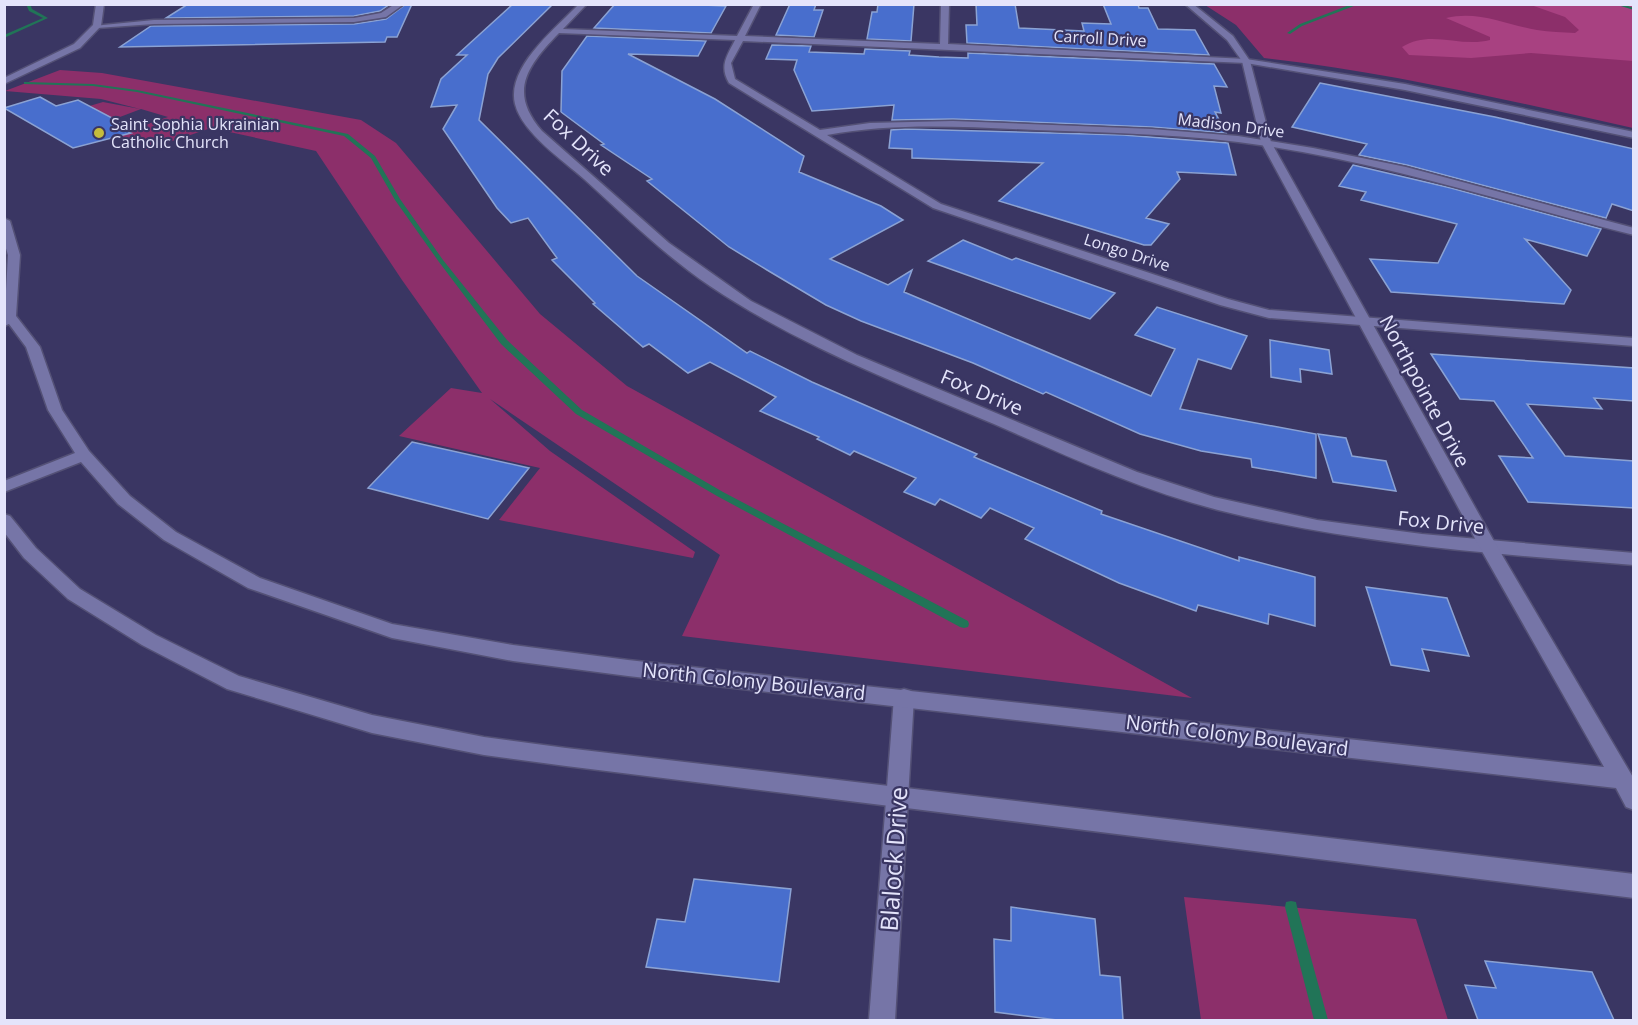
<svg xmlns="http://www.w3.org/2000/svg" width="1638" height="1025" viewBox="0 0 1638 1025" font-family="'Open Sans',sans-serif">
  <rect width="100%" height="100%" fill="#3a3663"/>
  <path fill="#8c2f6a" d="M1205,5h428v123c-122,-27 -244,-56 -369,-70l-28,-33z
    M60,70l42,3 259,47 35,23 144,171 87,72 565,312 -510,-62 38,-81 -230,-156 60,52 145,101 -2,6 -194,-38 41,-52 -141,-32 52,-48 31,5 -80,-113 -86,-129 -105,-23 -65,22 -28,-16 50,-17 -27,-8 -29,11 -26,-13 17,-5 37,7 -39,-10 -96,-8z
    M1184,897l232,22 32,101h-247z"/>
  <path fill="#a84181" d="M1531,5h102v56l-102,-8 -60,5 -62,-3 -7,-8c28,-18 58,1 88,-7v-3l-44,-19c33,-8 60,7 91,12 13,2 25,2 38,3l4,-3 -14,-13z"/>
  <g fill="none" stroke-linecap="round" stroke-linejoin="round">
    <path fill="#217457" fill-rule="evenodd" d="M26,4h4l2,5 16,9 -44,20v-3l39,-17 -14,-7z
      M1352,4h7l-57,22 -12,8 -3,-1 13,-9z
      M1622,4l12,4v2l-20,-6z
      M26,82l67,2 44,6 211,44 27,22 25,43 43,61 64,80 75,70 141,82 245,129 1,3 -1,3 -4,1 -4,-1 -243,-131 -141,-82 -75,-70 -62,-82 -44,-62 -24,-42 -27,-22 -207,-44 -44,-6 -69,-2v-2z
      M1291,901l5,1 1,5 31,113h-14l-29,-113 1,-5z"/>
  </g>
  <path fill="#486ecd" stroke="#8ba2d3" stroke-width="1.5" d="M188,4h202l-10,7 -26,5 -188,2z
    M406,4h6l-15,33h-10l-2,5 -265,5 31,-21 203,-2 32,-5z
    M513,4h40l-55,54 -10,16 -9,46 158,156 110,77 3,-2 62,31 165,72 -3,3 128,54 -1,3 138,47v-4l76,20v49l-46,-12 -1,10 -70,-19 -2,6 -77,-28 -94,-44 9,-11 -44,-20 -9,10 -41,-19 -5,6 -31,-13 12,-14 -62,-27 -4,4 -33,-16 2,-2 -59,-26 16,-14 -66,-35 -22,11 -39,-29 -6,3 -50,-43 2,-1 -43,-43 5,-2 -29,-40 -17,5 -14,-15 -54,-79 14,-24 -26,2 10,-28 26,-24h-10z
    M615,4h64l47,2 -15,27 -117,-5z
    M790,4h26l-2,6h9l-9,27 -38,-2z
    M878,4h36l-3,37 -44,-2 5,-27h5z
    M976,4h39l4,24 65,3 -2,-8 29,1 -8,-20h35l1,4h9l10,21 37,1 14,25 -242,-12 -1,-18h11z
    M587,36l119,5 -8,15 -70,-2 87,45 89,57 -5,16 82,34 22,14 -73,39 58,26 24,-15 -8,22 247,104 24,-47 -40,-14 22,-28 90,29 -16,33 -33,-10 -18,50 136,25v44l-64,-11 -1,-8 -50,-8 -61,-17 -94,-42 -3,2 -70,-31 -112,-42 -35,-16 -59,-35 -38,-23 -82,-66 5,-2 -51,-34 3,-1 -43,-32 1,-41z
    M772,45l39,1 -2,6 55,2 1,-5 45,2 -1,4 30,2 29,1v-5l246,11 13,23 -13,-1 7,27 -6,-1 11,21 -74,-6 -199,-8 -61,1 2,-15 -82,6 -18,-41 3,-10 -31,-1z
    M1320,83l175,34 139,32v62l-22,-7 -6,14 -199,-53 -48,-10 8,-11 -75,-17z
    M40,97l16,9 22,-6 55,29 -6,2 4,2 -58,15 -69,-40z
    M905,129l218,6 105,8 8,32 -59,-3 3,7 -34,39 23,6 -18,21h-7l-145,-44 44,-38 -131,-5v-9l-23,-1 2,-18z
    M1353,165l98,23 150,41 -14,27 -62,-17 46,51 -7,14 -173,-12 -21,-33 68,4 19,-39 -96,-24 5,-8 -27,-6z
    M963,240l49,20 4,-2 99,35 -25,26 -162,-58z
    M1270,340l59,10 3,24 -32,-5 1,13 -30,-5z
    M1431,354l203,14v33l-40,-3 8,11 -75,-5 38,52 69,5v47l-106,-6 -29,-46 34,2 -39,-57 -34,-2z
    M1318,434l28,4 6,18 34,5 10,30 -63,-9z
    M412,442l117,26 -41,51 -120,-31z
    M1366,587l81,11 22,58 -47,-7 7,22 -38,-6z
    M694,879l97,10 -12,93 -133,-15 11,-48 28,3z
    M1011,907l84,12 5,56 20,2 3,43h-66l-62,-8 -1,-73 17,2z
    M1485,961l107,11 22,48h-136l-13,-35 31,3z"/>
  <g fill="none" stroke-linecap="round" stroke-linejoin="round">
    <defs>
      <path id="minor" d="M395,4h9l-18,13 -32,5 -200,2 -57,4 -4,-2 61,-6 200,-2 27,-5z
        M579,4h8l-24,25 174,7 17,-32h7l-16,32 195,8 1,-40h8l-1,40 298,15 159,25 229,48v6l-229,-48 -159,-27 -503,-22 -12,22 4,16 85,51 50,-7 83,-2 199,8 86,7 75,12 93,19 228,61v7c-123,-31 -242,-70 -367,-89 -77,-12 -154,-13 -231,-16 -70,-3 -140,-8 -209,5l114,69 287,95 41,11 365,28v8l-365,-28 -49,-13 -287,-97 -204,-125c-10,-17 -2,-27 6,-43l-176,-7c-32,33 -51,59 -17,98l127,112 82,58 106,54 280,117 77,25 103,23 105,14 212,19v12c-140,-11 -279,-21 -416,-55 -77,-20 -151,-54 -224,-86 -97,-41 -196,-79 -284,-138 -46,-31 -85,-70 -126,-107 -20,-18 -62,-46 -69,-75 -9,-37 41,-76 64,-100z
        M904,689l7,2 3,6 -19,323h-26l25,-323 3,-6z"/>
      <path id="tertiary" d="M96,4h8l-3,22 -21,22 -76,36v-6l70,-34 19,-19z
        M1185,4h8l40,32 17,25 21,81 224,401 139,236v31l-8,-3 -10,-19 -988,-112 -115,-15 -121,-23 -144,-50 -84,-48 -46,-36 -37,-42 -77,30v-11l71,-28 -27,-43 -22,-63 -17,-23 -5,2 4,-71 -4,-13v-24l6,3 10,34 -4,61 24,31 22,63 27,41 41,45 46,36 84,46 132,46 121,21 115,15 976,107 -125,-221 -218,-404 -19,-81 -15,-21z
        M4,514l6,2 26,32 44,41 76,46 83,41 133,39 112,22 82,11 1068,126v24l-1068,-132 -82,-11 -112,-22 -145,-44 -85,-44 -74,-46 -44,-41 -20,-26z"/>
    </defs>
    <use href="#minor" stroke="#545176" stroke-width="3"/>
    <use href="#tertiary" stroke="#545176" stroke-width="3"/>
    <use href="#minor" fill="#7675a7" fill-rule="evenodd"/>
    <use href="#tertiary" fill="#7675a7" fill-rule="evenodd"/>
  </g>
  <circle fill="#c5bc3d" stroke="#3a3663" stroke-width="2" cx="99" cy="133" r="6"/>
  <g text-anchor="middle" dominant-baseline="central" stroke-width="4.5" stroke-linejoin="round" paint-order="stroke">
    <g font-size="16" fill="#e4e4fb" stroke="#3a3663">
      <text transform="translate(1100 38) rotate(3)">Carroll Drive</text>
      <text transform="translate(1231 125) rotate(7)">Madison Drive</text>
      <text transform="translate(1127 252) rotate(18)">Longo Drive</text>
    </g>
    <g font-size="16" fill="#e4e4fb" stroke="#3a3663" text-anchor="start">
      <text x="111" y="124">Saint Sophia Ukrainian<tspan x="111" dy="18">Catholic Church</tspan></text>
    </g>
    <g font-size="20" fill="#e4e4fb" stroke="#3a3663">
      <text transform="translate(579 142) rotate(43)">Fox Drive</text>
      <text transform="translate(1425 391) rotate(62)">Northpointe Drive</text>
      <text transform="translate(982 392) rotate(23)">Fox Drive</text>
      <text transform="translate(1441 522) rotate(6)">Fox Drive</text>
      <text transform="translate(754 681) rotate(6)">North Colony Boulevard</text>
      <text transform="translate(1237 735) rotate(7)">North Colony Boulevard</text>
    </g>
    <g font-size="24" fill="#e4e4fb" stroke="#3a3663">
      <text transform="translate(893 859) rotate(-86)">Blalock Drive</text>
    </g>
  </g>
  <rect width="1638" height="1025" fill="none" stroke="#e4e4fb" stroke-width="12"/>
</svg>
